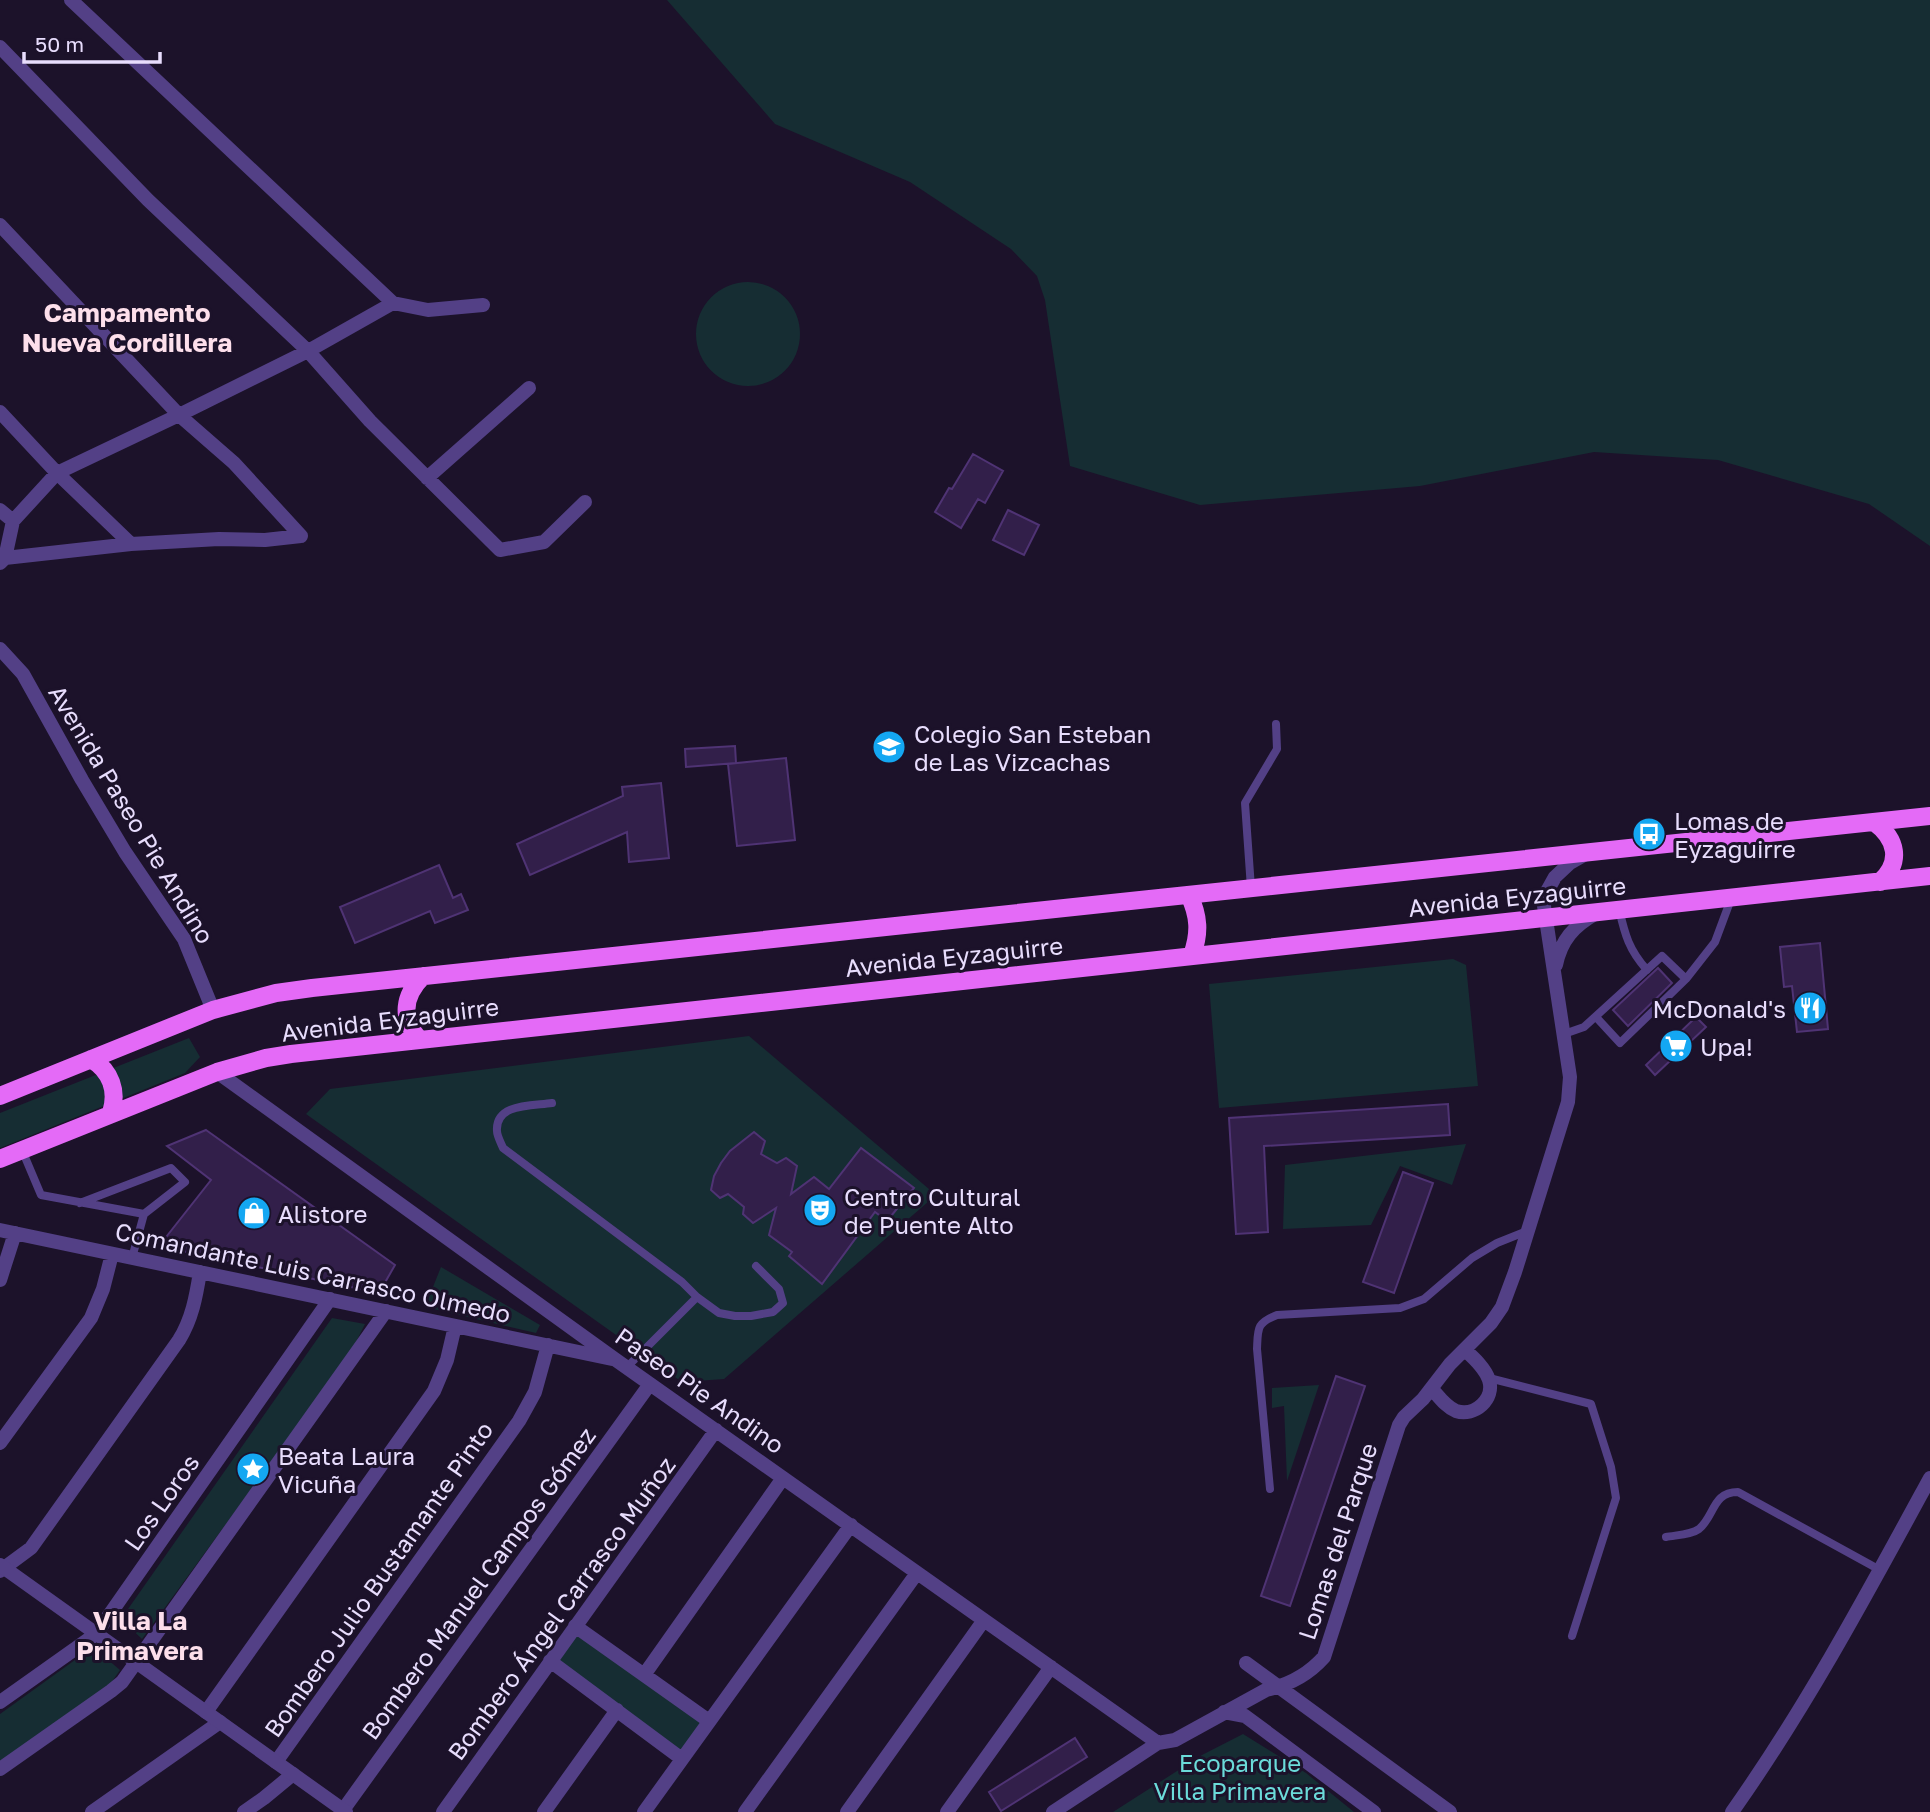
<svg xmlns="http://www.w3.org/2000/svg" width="1930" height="1812" viewBox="0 0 1930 1812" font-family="'Golos Text',sans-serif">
  <rect width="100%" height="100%" fill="#1c122a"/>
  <path fill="#162d33" d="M667,0h1263v546l-61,-42 -151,-44 -124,-8 -174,34 -220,19 -130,-39 -25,-166 -8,-24 -26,-27 -101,-67 -135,-58z
    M696 334a52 52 0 1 1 104 0a52 52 0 1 1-104 0Z
    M1453,959l13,6 12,121 -259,22 -10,-124z
    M749,1036l187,159 -212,184 -42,3 -376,-268 24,-25z
    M189,1038l11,19 -15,16 -185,75v-35z
    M1466,1144l-14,41 -52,-19 -29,59 -88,4 2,-64z
    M441,1267l99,58 -4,8 -111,-26z
    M332,1318l33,6 -15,30 -208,285 -21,-20z
    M1319,1385l-32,96 -3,-75 -12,2v-20z
    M576,1634l126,89 -21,27 -124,-90z
    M93,1647l27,23 -11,16 -109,76v-48z
    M1243,1734l63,39 48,39h-241l89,-57z"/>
  <path fill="#321f4a" stroke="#4f3374" stroke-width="2" d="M973,454l30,17 -18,32 -7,-4 -17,29 -26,-16 14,-24 3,1z
    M1008,510l31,15 -15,30 -31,-15z
    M735,746l1,17 -50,4 -1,-18z
    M786,758l9,82 -58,6 -9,-82z
    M661,783l8,75 -40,4 -2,-30 -97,43 -13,-31 106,-48 -1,-9z
    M439,865l14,33 8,-4 7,16 -33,13 -5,-12 -75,32 -15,-36z
    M1820,943l8,86 -31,3 -5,-46 -8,1 -4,-40z
    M1658,968l14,15 -44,43 -15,-16z
    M1696,1017l10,10 -51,48 -9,-10z
    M1448,1104l2,31 -186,11 4,86 -32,2 -7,-116z
    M206,1130l189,135 -16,28 -220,-47 52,-66 -44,-34z
    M754,1132l11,9 -4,13 16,9 9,-5 11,8 -6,28 23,-17 15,12 32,-41 53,40 -27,33 -12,-9 -53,72 -33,-28 3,-4 -23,-17 7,-27 -23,15 -10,-9 1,-7 -16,-13 -8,4 -9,-8 3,-14 7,-13 9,-12z
    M1403,1172l30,11 -39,110 -31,-11z
    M1336,1376l29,10 -75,220 -29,-10z
    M1075,1738l12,19 -86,54 -12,-19z"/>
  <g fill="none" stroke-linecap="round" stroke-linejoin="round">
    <path stroke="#534086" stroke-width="8" d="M1251,888l-6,-85 32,-54 -1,-25
      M1619,909c6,26 10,41 28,61
      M1596,1017l24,26 66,-64 29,-37 16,-43
      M1564,1034l20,-7 78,-71 24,23
      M552,1103c-19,3 -57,0 -55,28 0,5 4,12 6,17l179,134 15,15 -70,70
      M22,1150l19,45 103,19 41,-32 -14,-14 -91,35
      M132,1258l12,-44
      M697,1297l22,16 16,3h16l22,-4 10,-9 -4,-14 -23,-23
      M1489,1378l102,26 20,63 5,31 -44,138
      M1270,1489l-13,-140c1,-20 -1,-26 20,-34l123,-7 24,-9 48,-41 25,-15 30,-12
      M1666,1537c10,-2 25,-2 33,-8 16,-13 13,-37 39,-37l142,78"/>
    <path stroke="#534086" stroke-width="14" d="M71,0l322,303 35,7 55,-5
      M0,47l148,153 160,151 62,70 130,129 44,-8 41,-40
      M0,225l179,190 55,48 67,73
      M0,412l57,61 74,71
      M427,478l102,-90
      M0,510l13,11
      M5,558l126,-14 88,-5 46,1 36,-4
      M0,563l5,-5 8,-37 44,-48 122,-58 129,-64 85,-48
      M0,649l23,25 59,106 43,72 59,87 29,71
      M1556,965c5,-25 18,-39 39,-51
      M217,1072l399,288 542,383
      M0,1230l612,129
      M0,1280l15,-47
      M1432,1389c7,8 14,18 24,22 19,6 39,-12 33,-31 -4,-12 -15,-22 -24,-30
      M0,1443l91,-125 12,-29 9,-35
      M0,1571l31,-23 148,-208c13,-21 17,-43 21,-68
      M575,1626l134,95
      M550,1661l132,98
      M1246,1663l204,149
      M644,1675l139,-197
      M0,1702l96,-68 234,-335
      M206,1712l228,-321 13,-31 8,-34
      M1224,1712l21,4 129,96
      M276,1762l243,-341 16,-29 13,-47
      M0,1769l111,-78 11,-9 264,-371
      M343,1810l307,-426
      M92,1812l128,-90
      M244,1812l20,-14 29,-24
      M443,1812l273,-382
      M544,1812l73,-102
      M644,1812l207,-287
      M745,1812l172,-239
      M847,1812l137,-192
      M947,1812l104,-145
      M1053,1812l105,-69 17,-3 91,-50c23,-5 42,-15 58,-33l75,-232 5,-8 19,-18 27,-35 41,-41 11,-16 13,-35 53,-170 2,-25 -26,-171 1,-11 10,-18 15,-14 14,-8
      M1732,1812c75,-106 136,-220 198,-334"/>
    <path stroke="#534086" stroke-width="14" d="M0,1565l346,247"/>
    <path stroke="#e46af7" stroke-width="18" d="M1874,822c23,17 28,40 6,60
      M1189,895c10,21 11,38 3,60
      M419,1039c-19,-21 -15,-44 4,-63
      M91,1059c20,12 27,32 20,54
      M0,1096l213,-86 63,-17 36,-5 1618,-172
      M0,1159l217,-87 49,-14 25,-4 1639,-178"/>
  </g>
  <defs>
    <symbol id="school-disc" viewBox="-11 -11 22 22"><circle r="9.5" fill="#14a7f2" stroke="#1c122a"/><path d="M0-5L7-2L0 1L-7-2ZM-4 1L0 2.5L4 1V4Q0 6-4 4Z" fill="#fff"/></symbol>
    <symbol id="bus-disc" viewBox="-11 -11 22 22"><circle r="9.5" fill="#14a7f2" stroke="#1c122a"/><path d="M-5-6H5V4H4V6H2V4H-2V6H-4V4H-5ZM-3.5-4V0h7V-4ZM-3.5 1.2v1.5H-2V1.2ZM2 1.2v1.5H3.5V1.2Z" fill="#fff"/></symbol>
    <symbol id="restaurant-disc" viewBox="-11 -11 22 22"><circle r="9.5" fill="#14a7f2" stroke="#1c122a"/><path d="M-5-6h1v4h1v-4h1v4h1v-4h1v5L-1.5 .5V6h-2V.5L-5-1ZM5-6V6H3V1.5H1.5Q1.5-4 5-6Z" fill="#fff"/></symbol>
    <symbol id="supermarket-disc" viewBox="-11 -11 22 22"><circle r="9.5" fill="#14a7f2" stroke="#1c122a"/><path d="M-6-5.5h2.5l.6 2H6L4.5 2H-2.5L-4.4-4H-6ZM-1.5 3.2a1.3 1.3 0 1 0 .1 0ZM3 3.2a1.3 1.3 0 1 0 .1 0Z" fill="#fff"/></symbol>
    <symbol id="theatre-disc" viewBox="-11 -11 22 22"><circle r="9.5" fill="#14a7f2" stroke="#1c122a"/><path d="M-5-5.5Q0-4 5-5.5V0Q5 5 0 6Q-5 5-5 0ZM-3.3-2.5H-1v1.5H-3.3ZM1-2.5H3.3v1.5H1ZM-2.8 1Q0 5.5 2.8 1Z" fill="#fff"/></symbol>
    <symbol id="shop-disc" viewBox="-11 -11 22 22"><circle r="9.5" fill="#14a7f2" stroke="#1c122a"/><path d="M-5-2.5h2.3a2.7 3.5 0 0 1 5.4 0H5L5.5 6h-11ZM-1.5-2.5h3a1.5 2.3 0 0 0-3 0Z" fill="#fff"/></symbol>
    <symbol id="sight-disc" viewBox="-11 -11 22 22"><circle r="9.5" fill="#14a7f2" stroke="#1c122a"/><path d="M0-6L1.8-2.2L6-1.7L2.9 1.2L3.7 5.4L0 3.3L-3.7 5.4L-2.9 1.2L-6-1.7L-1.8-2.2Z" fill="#fff"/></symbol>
  </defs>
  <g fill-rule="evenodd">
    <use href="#school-disc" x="870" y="728" width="38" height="38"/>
    <use href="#bus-disc" x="1630" y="815" width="38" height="38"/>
    <use href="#restaurant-disc" x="1791" y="989" width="38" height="38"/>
    <use href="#supermarket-disc" x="1657" y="1027" width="38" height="38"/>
    <use href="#theatre-disc" x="801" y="1191" width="38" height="38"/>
    <use href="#shop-disc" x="235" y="1194" width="38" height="38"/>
    <use href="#sight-disc" x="234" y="1450" width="38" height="38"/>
  </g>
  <g text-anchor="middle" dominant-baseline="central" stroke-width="6" stroke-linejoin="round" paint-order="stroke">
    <g font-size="24" fill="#e8ddfd" stroke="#1c122a" text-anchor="start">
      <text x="914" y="733">Colegio San Esteban<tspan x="914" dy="28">de Las Vizcachas</tspan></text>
      <text x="1674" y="820">Lomas de<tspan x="1674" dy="28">Eyzaguirre</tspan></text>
      <text x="1786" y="1008" text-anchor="end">McDonald's</text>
      <text x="1700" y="1046">Upa!</text>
      <text x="844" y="1196">Centro Cultural<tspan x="844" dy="28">de Puente Alto</tspan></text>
      <text x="278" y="1213">Alistore</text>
      <text x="278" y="1455">Beata Laura<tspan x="278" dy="28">Vicuña</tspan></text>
    </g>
    <g font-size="24" fill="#e8ddfd" stroke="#1c122a">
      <text transform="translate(132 814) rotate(59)">Avenida Paseo Pie Andino</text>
      <text transform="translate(1517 896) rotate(-6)">Avenida Eyzaguirre</text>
      <text transform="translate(954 956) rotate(-6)">Avenida Eyzaguirre</text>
      <text transform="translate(390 1019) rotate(-7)">Avenida Eyzaguirre</text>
      <text transform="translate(313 1272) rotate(12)">Comandante Luis Carrasco Olmedo</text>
      <text transform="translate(700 1390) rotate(35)">Paseo Pie Andino</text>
      <text transform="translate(161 1502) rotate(-55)">Los Loros</text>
      <text transform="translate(1337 1541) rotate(-72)">Lomas del Parque</text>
      <text transform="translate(378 1579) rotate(-55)">Bombero Julio Bustamante Pinto</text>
      <text transform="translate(478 1583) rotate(-54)">Bombero Manuel Campos Gómez</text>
      <text transform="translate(561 1608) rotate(-54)">Bombero Ángel Carrasco Muñoz</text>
    </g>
    <g font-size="24" fill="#6bdbda" stroke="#1c122a">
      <text x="1240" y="1762">Ecoparque<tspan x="1240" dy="28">Villa Primavera</tspan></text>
    </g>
    <g font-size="26" font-weight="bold" fill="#fddfeb" stroke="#1c122a">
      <text x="127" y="312">Campamento<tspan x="127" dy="30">Nueva Cordillera</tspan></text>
      <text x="140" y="1620">Villa La<tspan x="140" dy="30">Primavera</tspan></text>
    </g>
  </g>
  <path d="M24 52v10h136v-10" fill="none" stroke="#e8ddfd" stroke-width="3.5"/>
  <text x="35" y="52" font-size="21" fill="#e8ddfd" stroke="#1c122a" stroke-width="5" paint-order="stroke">50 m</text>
</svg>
